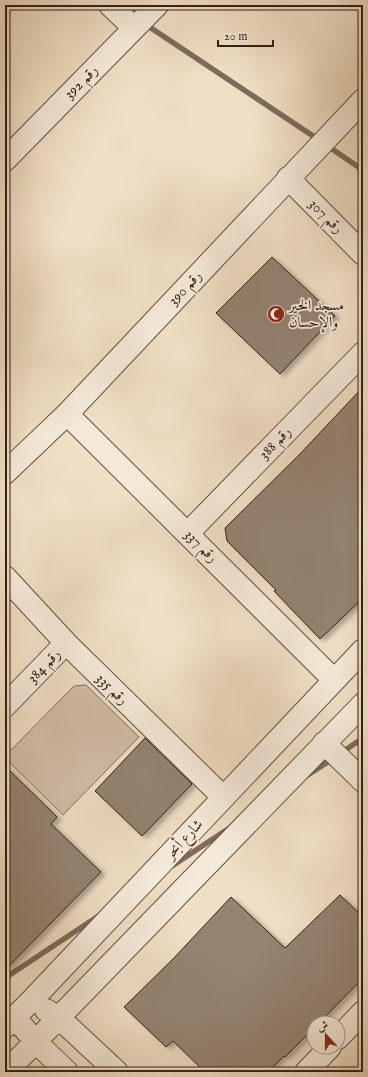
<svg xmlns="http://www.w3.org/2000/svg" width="368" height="1077" viewBox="0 0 368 1077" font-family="'IM FELL English',Amiri,serif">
  <defs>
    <filter id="shadow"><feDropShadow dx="4.5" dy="2.5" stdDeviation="2" flood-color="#0004"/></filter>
  </defs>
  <rect width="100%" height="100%" fill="#f0dfc5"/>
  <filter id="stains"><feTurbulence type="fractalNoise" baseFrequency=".005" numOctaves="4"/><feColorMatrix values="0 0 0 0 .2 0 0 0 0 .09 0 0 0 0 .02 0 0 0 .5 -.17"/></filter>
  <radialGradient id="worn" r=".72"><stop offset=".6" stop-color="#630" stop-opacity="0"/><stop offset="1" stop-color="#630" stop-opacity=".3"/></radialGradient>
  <path fill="#d0bea7" stroke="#806e5e" d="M86,685l53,52 -76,78 -58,-57v-2l69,-70z"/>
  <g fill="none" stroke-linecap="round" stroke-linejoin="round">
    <path stroke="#7d6b5c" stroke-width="5.5" d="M145,24l174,116
      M326,145l37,25
      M341,753l22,-15
      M306,776l28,-18
      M172,866l59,-39
      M5,978l95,-63"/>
  </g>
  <path fill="#948371" stroke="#311f16" filter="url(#shadow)" d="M272,257l63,59 -55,58 -64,-61z
    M363,387v211l-43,41 -46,-48 2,-1 -49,-49 -2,-13 74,-73z
    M145,738l47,46 -50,52 -47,-45z
    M5,766l52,51 -6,7 50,48 -96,98z
    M340,895l23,22v61l-44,45h-5v5l-29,29 -1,-1 -16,16h-63l-32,-31 -7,6 -42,-40 49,-48 58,-62 54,51z"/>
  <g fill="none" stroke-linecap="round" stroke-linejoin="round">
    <defs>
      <path id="minor" d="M110,5l24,23
        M5,160l152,-155
        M288,178l75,76
        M67,414l267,266
        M5,473l62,-59 296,-314
        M188,533l175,-180
        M5,577l61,66 157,154
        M5,706l61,-63
        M324,743l39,38
        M46,1010l12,7 59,55
        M15,1018l21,24 31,30
        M5,1027l26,-26 332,-351
        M338,1038l25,-26
        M6,1072l357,-368
        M306,1072l24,-25"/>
    </defs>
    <use href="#minor" stroke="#614f42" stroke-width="24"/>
    <use href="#minor" stroke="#f5ead9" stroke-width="22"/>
  </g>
  <defs>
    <symbol id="mosque-disc" viewBox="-11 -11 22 22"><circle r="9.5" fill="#8f2418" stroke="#f5ead9"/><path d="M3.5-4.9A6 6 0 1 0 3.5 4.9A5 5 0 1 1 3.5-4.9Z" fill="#fff"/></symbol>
  </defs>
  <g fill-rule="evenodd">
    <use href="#mosque-disc" x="266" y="304" width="20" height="20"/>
  </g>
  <g text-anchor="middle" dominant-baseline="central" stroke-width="3.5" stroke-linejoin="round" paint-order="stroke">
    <g font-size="15" fill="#311f16" stroke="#f5ead9">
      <text transform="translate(81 82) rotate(-45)">رقم 392</text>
      <text transform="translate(326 216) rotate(45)">رقم 307</text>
      <text transform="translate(185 288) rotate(-47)">رقم 390</text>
      <text transform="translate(275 443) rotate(-46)">رقم 388</text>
      <text transform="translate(201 546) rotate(45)">رقم 337</text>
      <text transform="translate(44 666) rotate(-46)">رقم 384</text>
      <text transform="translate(112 689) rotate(44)">رقم 335</text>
      <text transform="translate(184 839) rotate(-47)">شارع أبحر</text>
    </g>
    <g font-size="15" fill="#311f16" stroke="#f5ead9" text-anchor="start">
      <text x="289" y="305">مسجد الخير<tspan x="289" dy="17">والإحسان</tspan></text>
    </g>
  </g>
  <rect width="368" height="1077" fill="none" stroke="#f0dfc5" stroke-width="20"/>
  <rect x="6" y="6" width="356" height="1065" fill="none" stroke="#311f16" stroke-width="2"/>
  <rect x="10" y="10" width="348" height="1057" fill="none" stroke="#311f16"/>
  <g transform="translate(326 1035) rotate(339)"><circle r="19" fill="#f5ead9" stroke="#a7998b"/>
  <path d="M0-3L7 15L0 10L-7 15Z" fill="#8f2418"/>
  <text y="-6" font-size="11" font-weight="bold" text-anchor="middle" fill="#311f16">ش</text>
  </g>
  <path d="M218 40v6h55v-6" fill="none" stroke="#311f16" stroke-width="2"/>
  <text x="224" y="40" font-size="12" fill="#311f16" stroke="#f5ead9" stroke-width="3" paint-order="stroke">20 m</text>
  <rect width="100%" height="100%" filter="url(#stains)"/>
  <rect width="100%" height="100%" fill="url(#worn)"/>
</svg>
